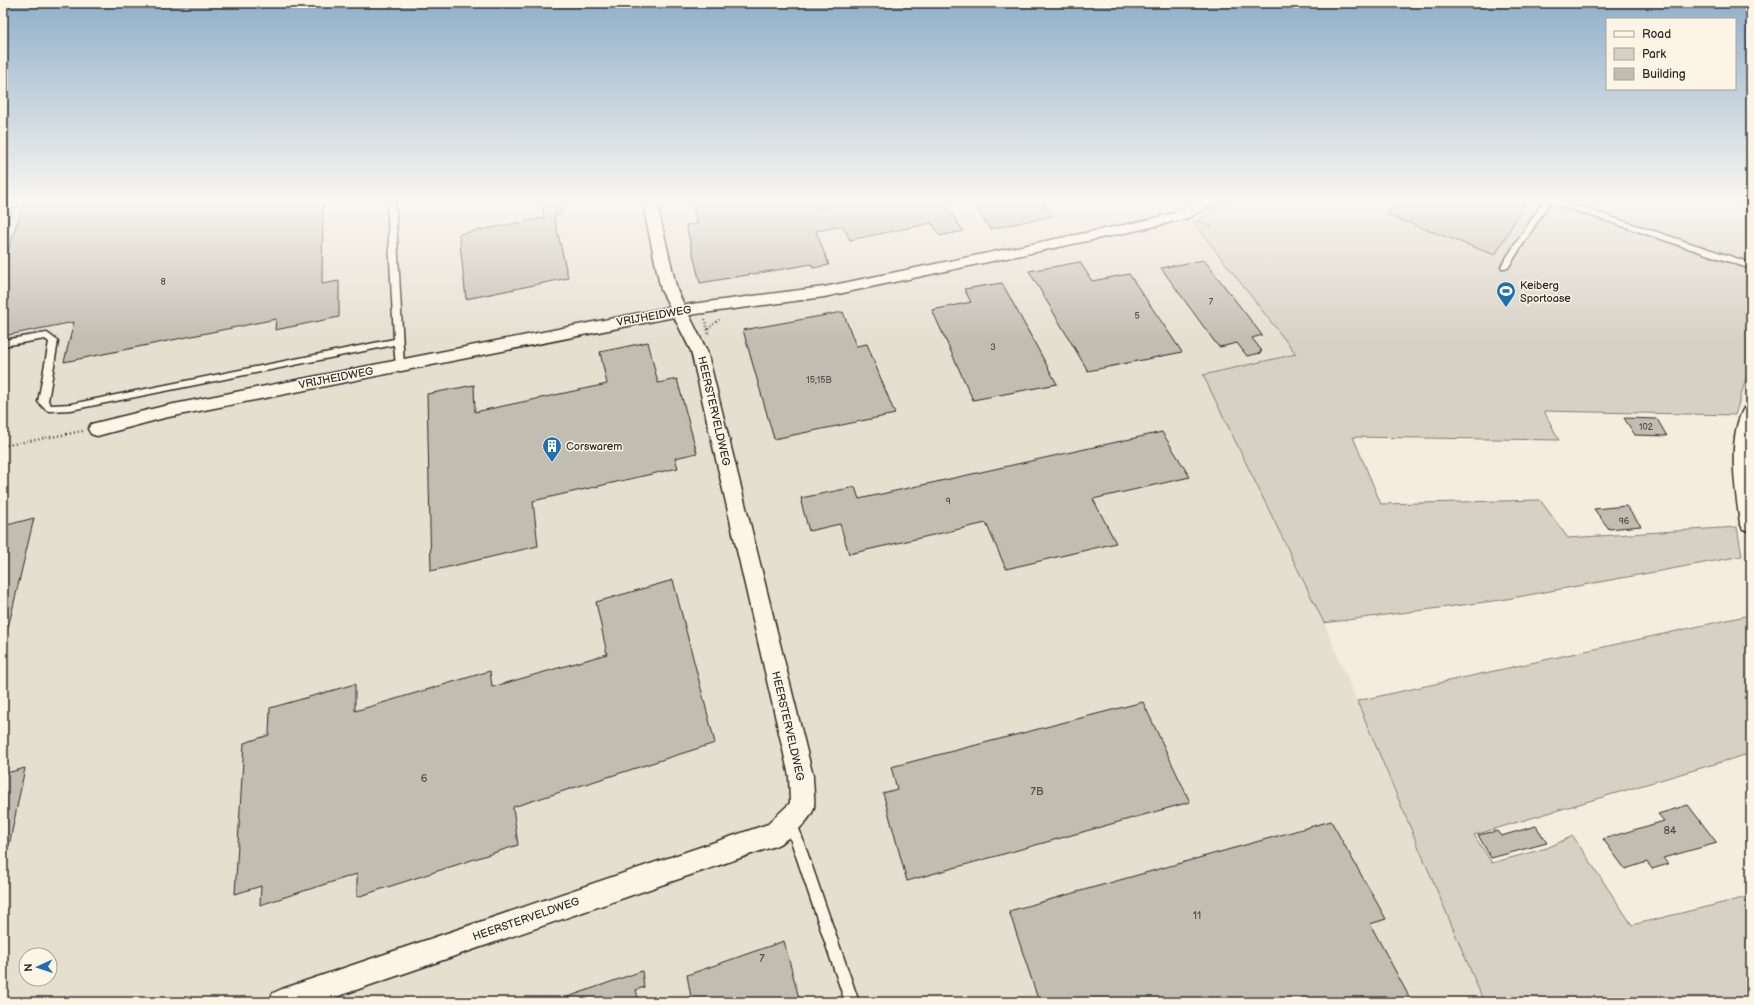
<svg xmlns="http://www.w3.org/2000/svg" width="1754" height="1005" viewBox="0 0 1754 1005" font-family="'Balsamiq Sans',sans-serif">
  <rect width="100%" height="100%" fill="#f4edde"/>
  <filter id="ink" filterUnits="userSpaceOnUse"><feTurbulence type="fractalNoise" baseFrequency=".025" numOctaves="2"/><feDisplacementMap in="SourceGraphic" scale="8" xChannelSelector="R" yChannelSelector="G"/><feConvolveMatrix kernelMatrix="1 2 1 2 8 2 1 2 1" color-interpolation-filters="sRGB"/></filter>
  <g filter="url(#ink)">
    <path fill="#e5dfd0" fill-rule="evenodd" d="M3,200h1228l-37,23 102,131 -93,21 121,248 160,379h-1481zM26,955h24v24h-24z"/>
    <path fill="#d6d1c4" stroke="#807e78" d="M1231,200h498l22,8v154l-16,53 -191,-4 15,29 -206,-3 28,67 159,-4 28,38 169,-11 5,29 -241,44 -177,23 -121,-248 93,-21 -102,-131z
      M1750,615l1,10v132l-6,-2 -271,80 18,28 55,-15 26,-12 59,89 119,-29v106h-267l-127,-301z"/>
    <path fill="#c2bdb1" stroke="#2b2b2b" d="M25,200h298l-1,84 17,-3v36l-64,13 1,-11 -212,43 10,-40 -71,14v-71z
      M541,200h18l3,14 -8,2 14,62 -102,21 -7,-65 85,-16z
      M691,200h123l4,8 41,-8h84l20,31 -23,5 -8,-13 -82,17 -7,-14 -27,5 13,34 -16,3 -1,-4 -112,19 -14,-58 11,-1z
      M971,200h70l12,16 -63,13z
      M1399,200h128l-32,55 -108,-40z
      M1204,260l58,75 -10,3 10,13h-2l1,2 -14,3 -10,-13 -17,4 -3,-2 -56,-77z
      M1080,262l12,19 37,-7 53,78 -94,19 -59,-100z
      M1002,283l55,101 -84,16 -41,-90 39,-8 -7,-13z
      M843,312l13,34 11,-2 28,70 -121,25 -31,-109z
      M648,342l10,41 19,-4 20,74 -22,5 3,10 -145,33 5,45 -107,25 -4,-177 47,-9 1,27 132,-28 -7,-32z
      M1624,418l33,1 10,17 -32,-1z
      M1162,432l28,45 -97,22 23,44 -110,26 -20,-46 -137,31 -9,-30 -31,7 -8,-29h1l-1,-4 54,-11 4,12z
      M1626,506l15,20 -32,3 -15,-20z
      M34,518l-26,110h-5v-102z
      M673,580l42,163 -202,64 5,38 -161,52v-23l-97,31 1,-19 -26,8 9,-151 25,-8 1,-27 85,-24v27l135,-40 2,16 115,-33 -11,-52z
      M1143,702l47,100 -283,79 -24,-88 14,-4 -6,-22z
      M25,768l-16,78 -6,-1v-71z
      M1688,805l29,38 -54,15 5,6 -16,5 -5,-7 -22,7 -22,-30 61,-18 -6,-7z
      M1331,821l55,98 -16,5 42,78h-373l-30,-91z
      M1536,826l11,17 -56,15 -13,-23 19,-4 4,5z
      M784,941l16,61h-108l-5,-27z
      M642,971l2,16 -8,3 3,12h-80v-2z"/>
    <g fill="none" stroke-linecap="round" stroke-linejoin="round">
      <defs>
        <path id="service" d="M7,200h8l-8,22 -4,2v-12z
          M387,200h8l9,166 -1,2h-6l-1,-2 -2,-21 -323,65 -22,1 -3,-1 -8,-8 11,-60 -4,-3 -42,7v-6l44,-7 11,8 -10,60 3,4 20,-1 323,-65z
          M1544,200h15l192,63v6l-201,-67 -42,66h-6l-1,-2z
          M790,814l4,2 2,4 63,182h-14l-61,-182 2,-4z"/>
        <path id="minor" d="M642,200h14l21,90 7,15 140,-18 319,-66 35,-9 21,-12h17l-2,3 -26,15 -45,11 -319,68 -135,18 18,36 106,425c0,10 2,21 1,31 -2,13 -28,35 -39,39l-454,156h-52l4,-9 9,-4 486,-165 22,-21 -1,-27 -98,-425 -17,-34 -510,101 -67,18 -6,-2 -3,-5 3,-5 73,-18 506,-99 -9,-17z"/>
        <path id="secondary" d="M1751,406v126l-8,-3 -3,-6c-5,-33 -13,-86 4,-115z"/>
      </defs>
      <use href="#service" stroke="#2b2b2b" stroke-width="3"/>
      <use href="#minor" stroke="#2b2b2b" stroke-width="3"/>
      <use href="#secondary" stroke="#2b2b2b" stroke-width="3"/>
      <path stroke="#2b2b2b" stroke-width="2" stroke-dasharray="1 2.5" stroke-linecap="butt" d="M1222,204l6,-4
        M1198,221l14,6
        M705,319l4,17
        M708,329l12,-10"/>
      <path stroke="#2b2b2b" stroke-width="2.5" stroke-dasharray="1 3" stroke-linecap="butt" d="M3,446l80,-15"/>
      <use href="#service" fill="#fcf5e5" fill-rule="evenodd"/>
      <use href="#minor" fill="#fcf5e5" fill-rule="evenodd"/>
      <use href="#secondary" fill="#fcf5e5" fill-rule="evenodd"/>
    </g>
  </g>
  <linearGradient id="sky" x2="0" y2="1"><stop stop-color="#91b0cb"/><stop offset="0.59" stop-color="#faf7f0"/><stop offset="1" stop-color="#faf7f0" stop-opacity="0"/></linearGradient>
  <rect width="1754" height="341" fill="url(#sky)"/>
  <defs>
    <symbol id="stadium-pin" viewBox="-11 -11 22 30"><path d="M0 17L-7.5 6A9.5 9.5 0 1 1 7.5 6Z" fill="#1f6fb2" stroke="#fcf5e5"/><path d="M0-5a6.5 5 0 1 0 0 10a6.5 5 0 1 0 0-10ZM-3.5-1.8h7v3.6h-7Z" fill="#fff"/></symbol>
    <symbol id="building-pin" viewBox="-11 -11 22 30"><path d="M0 17L-7.5 6A9.5 9.5 0 1 1 7.5 6Z" fill="#1f6fb2" stroke="#fcf5e5"/><path d="M-4-6H4V6H1V3H-1V6H-4ZM-2.5-4.3h1.7v1.8h-1.7ZM.8-4.3h1.7v1.8H.8ZM-2.5-1h1.7V.8h-1.7ZM.8-1h1.7V.8H.8Z" fill="#fff"/></symbol>
  </defs>
  <g fill-rule="evenodd">
    <use href="#stadium-pin" x="1495" y="280" width="22" height="30"/>
    <use href="#building-pin" x="541" y="435" width="22" height="30"/>
  </g>
  <g text-anchor="middle" dominant-baseline="central" stroke-width="3" stroke-linejoin="round" paint-order="stroke">
    <g font-size="9" fill="#51504c">
      <text x="163" y="282">8</text>
      <text x="1211" y="302">7</text>
      <text x="1137" y="316">5</text>
      <text x="993" y="347">3</text>
      <text x="819" y="380">15;15B</text>
      <text x="1646" y="427">102</text>
      <text x="948" y="501">9</text>
      <text x="1624" y="521">96</text>
    </g>
    <g font-size="11" fill="#2b2b2b" stroke="#fcf5e5" text-anchor="start">
      <text x="1520" y="285">Keiberg<tspan x="1520" dy="13">Sportoase</tspan></text>
      <text x="566" y="446">Corswarem</text>
    </g>
    <g font-size="11" fill="#2b2b2b" stroke="#fcf5e5">
      <text transform="translate(654 316) rotate(-10)">VRIJHEIDWEG</text>
      <text transform="translate(336 378) rotate(-11)">VRIJHEIDWEG</text>
      <text transform="translate(714 411) rotate(77)">HEERSTERVELDWEG</text>
      <text transform="translate(788 726) rotate(77)">HEERSTERVELDWEG</text>
      <text transform="translate(526 919) rotate(-19)">HEERSTERVELDWEG</text>
    </g>
    <g font-size="11" fill="#51504c">
      <text x="424" y="778">6</text>
      <text x="1037" y="791">7B</text>
      <text x="1670" y="830">84</text>
      <text x="1197" y="915">11</text>
      <text x="762" y="958">7</text>
    </g>
  </g>
  <rect width="1754" height="1005" fill="none" stroke="#fcf5e5" stroke-width="16"/>
  <rect x="8" y="8" width="1738" height="989" fill="none" stroke="#2b2b2b" stroke-width="1.5" filter="url(#ink)"/>
  <rect x="1606" y="18" width="130" height="72" fill="#fcf5e5" stroke="#a8a49b"/>
  <rect x="1614" y="31" width="20" height="6" fill="#fcf5e5" stroke="#a8a49b"/>
  <text x="1642" y="38" font-size="12" fill="#2b2b2b">Road</text>
  <rect x="1614" y="48" width="20" height="12" fill="#d6d1c4" stroke="#a8a49b"/>
  <text x="1642" y="58" font-size="12" fill="#2b2b2b">Park</text>
  <rect x="1614" y="68" width="20" height="12" fill="#c2bdb1" stroke="#a8a49b"/>
  <text x="1642" y="78" font-size="12" fill="#2b2b2b">Building</text>
  <g transform="translate(38 967) rotate(267)"><circle r="19" fill="#fcf5e5" stroke="#a8a49b"/>
  <path d="M0-3L7 15L0 10L-7 15Z" fill="#1f6fb2"/>
  <text y="-6" font-size="11" font-weight="bold" text-anchor="middle" fill="#2b2b2b">N</text>
  </g>
</svg>
